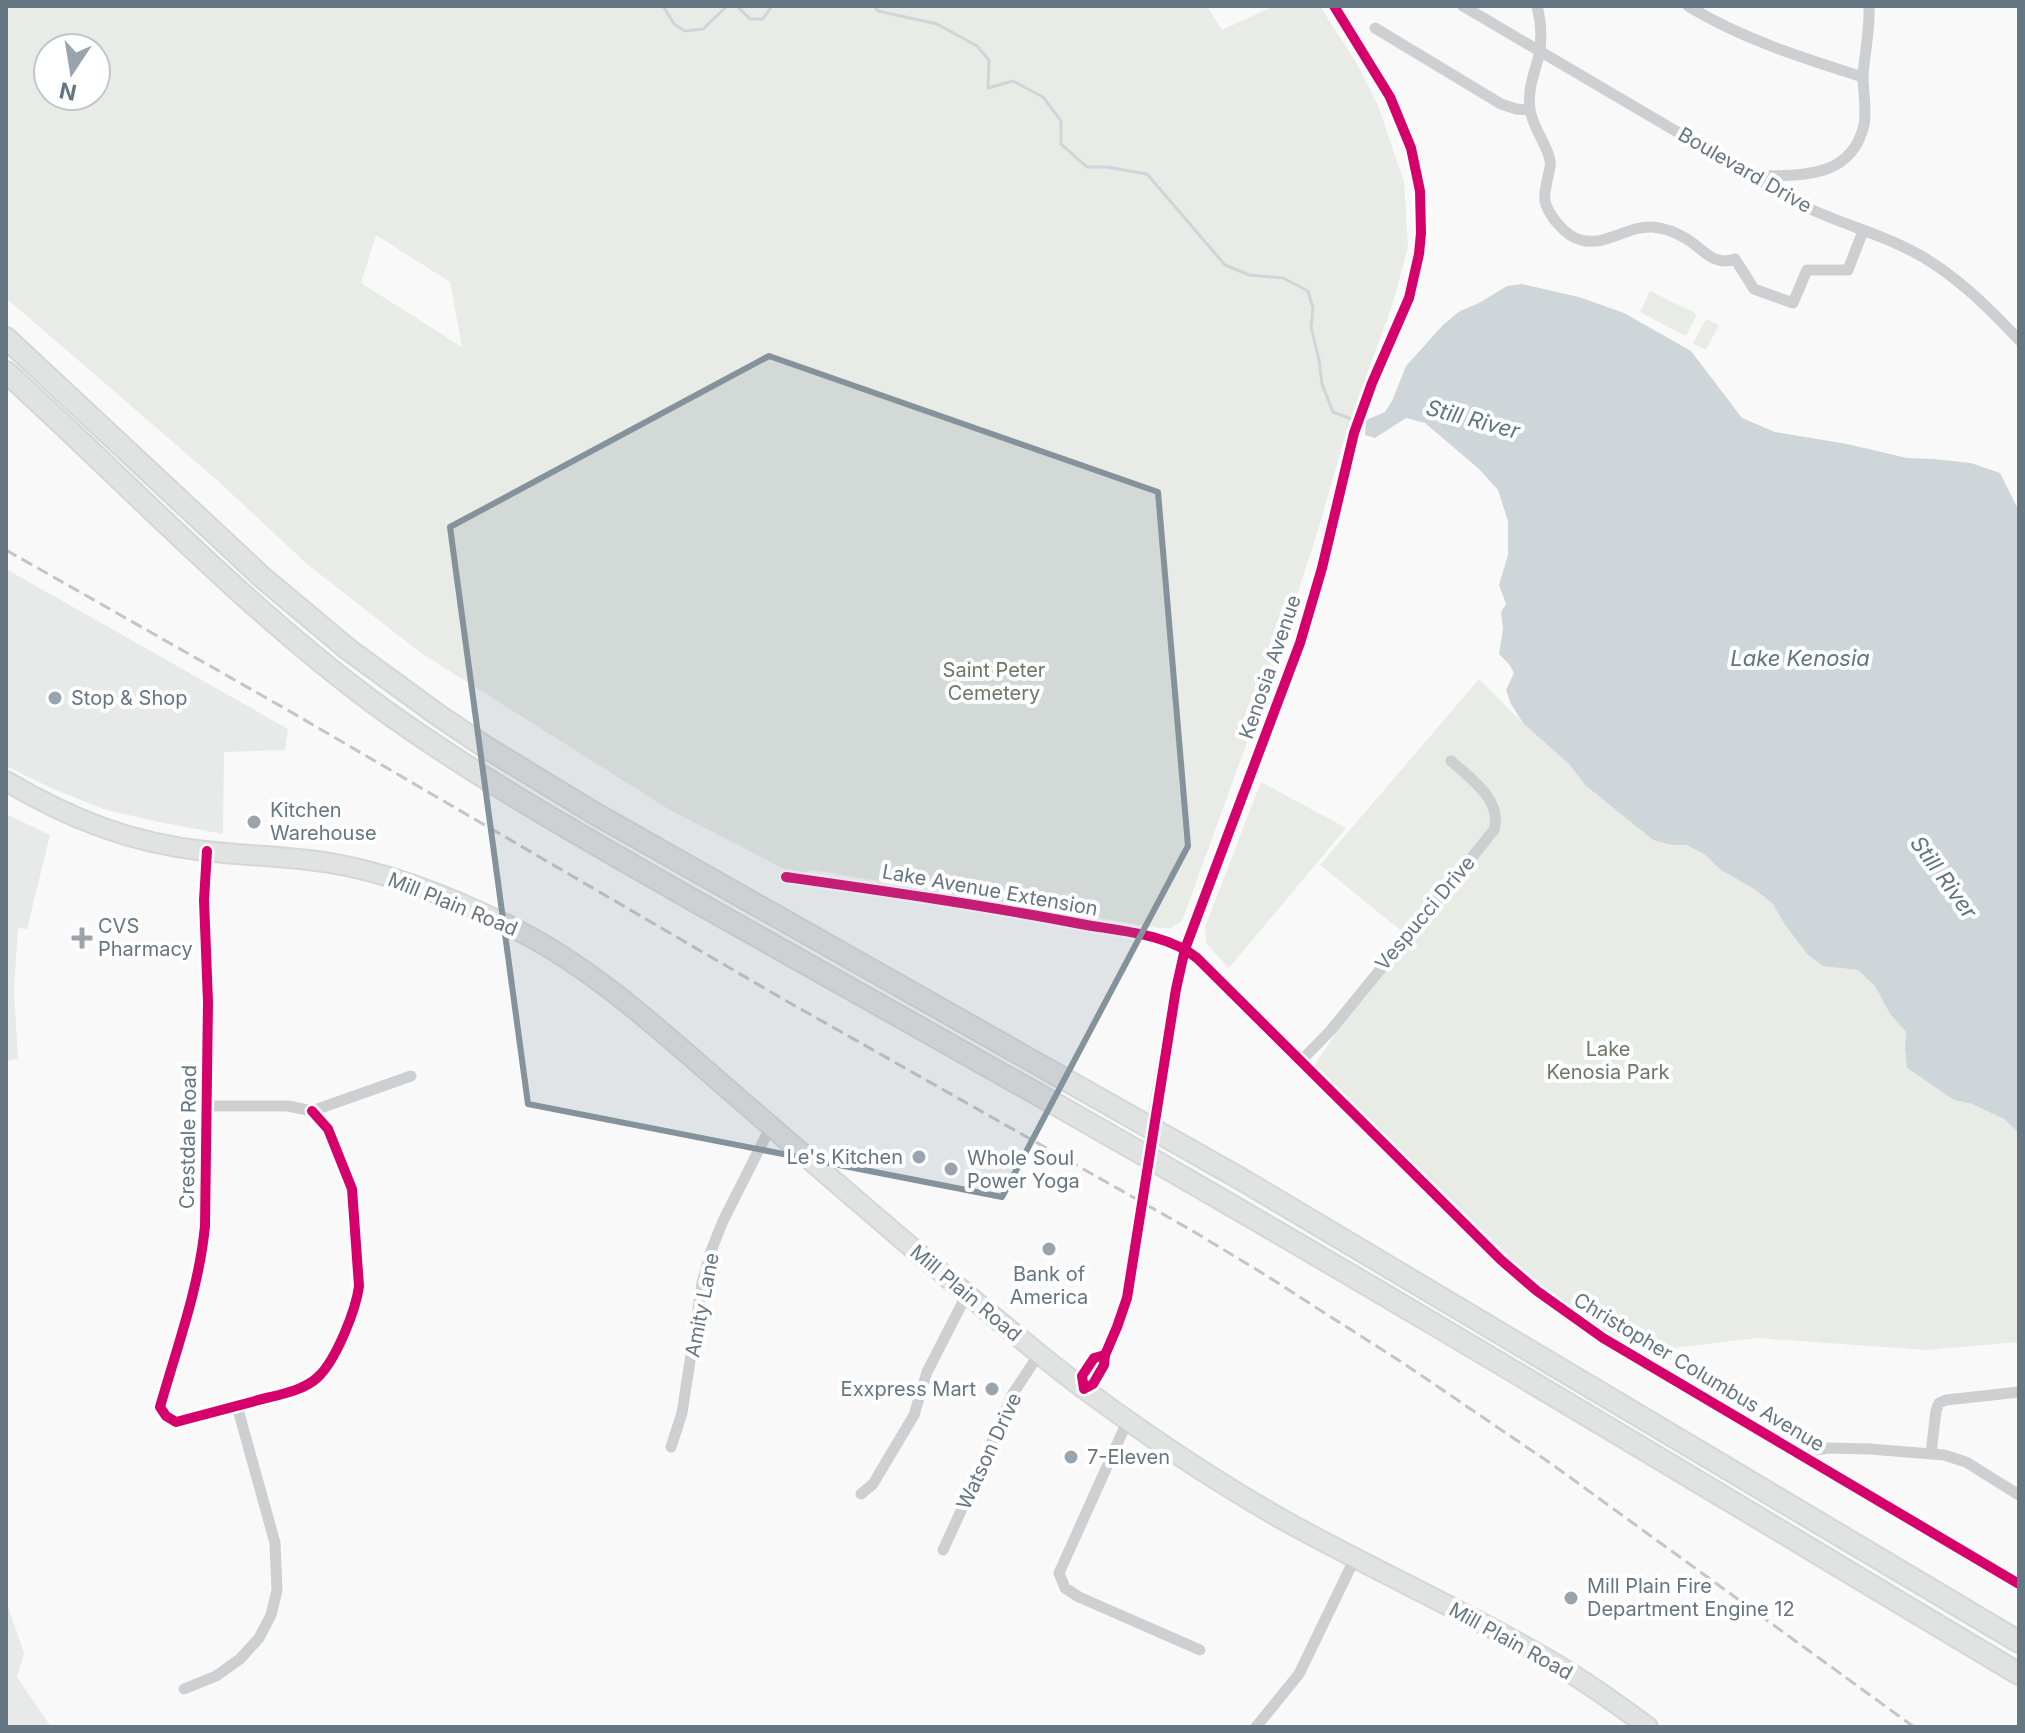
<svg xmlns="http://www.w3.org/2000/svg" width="2025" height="1733" viewBox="0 0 2025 1733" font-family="Inter,sans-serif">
  <rect width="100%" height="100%" fill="#f9f9f9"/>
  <path fill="#e8e9e9" d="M6,569l282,160 -3,21 -61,2 -1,82 -59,-11 -58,-13 -53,-21 -47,-23z
    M6,814l44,21 -23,94 -9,-1 -4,62 4,69 -12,2z
    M6,1601l18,52 -7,24 34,50h-45z"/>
  <path fill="#e8ebe6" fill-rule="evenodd" d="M6,6h1201l15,24 52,-24h46l37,58 21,41 26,77 4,65 -16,59 -43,117 -31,107 -48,149 -88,242 -11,7h-12l-346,-58 -17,5 -126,-65 -249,-157 -114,-89 -90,-84 -211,-182zM48,48h48v48h-48zM376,235l74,47 12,65 -101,-64z
    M1650,291l47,23 -11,22 -46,-24z
    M1706,319l13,6 -13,25 -13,-6z
    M1479,679l44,44 46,41 16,21 68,55 19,5h15l17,9 17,16 33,19 19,15 12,21 23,30 15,11 35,4 17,16 15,28 16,18 -1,16 2,20 47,32 18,4 32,15 15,14v209l-93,8 -169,-12 -110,13 -62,-30 -72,-47 -202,-204 93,-137 -84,-68z
    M1261,782l85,46 -117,140 -23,-25 -1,-16z"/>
  <path fill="#ced6d9" d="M1522,284l57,13 45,16 67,38 51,67 33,14 72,12 60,14 27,1 37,4 29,10 19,38v622l-15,-14 -32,-15 -18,-4 -47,-32 -2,-20 1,-16 -16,-18 -15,-28 -17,-16 -35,-4 -15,-11 -23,-30 -12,-21 -19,-15 -33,-19 -17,-16 -17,-9h-15l-19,-5 -68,-55 -16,-21 -46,-41 -12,-19 -5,-14 8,-17 -5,-9 -10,-10 4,-25 -2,-17 5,-8 -7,-19 9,-30v-34l-10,-31 -19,-21 -54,-46 -19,-5 -31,20 -10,-3 1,-15 19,-8 7,-11 14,-35 37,-41 17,-14 19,-8 28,-17z"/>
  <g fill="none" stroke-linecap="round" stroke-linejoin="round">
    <path stroke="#ced6d9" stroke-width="3" d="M663,6l11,18 11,7 18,-2 24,-23
      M737,6l13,13h13l9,-13
      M874,6l4,5 59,13 40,22 12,14 -1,28 25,-7 30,16 18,24v23l26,23h20l40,7 78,91 24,10 34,3 25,13 5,17 -2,19 8,33 3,24 11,28 21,8"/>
    <defs>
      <path id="primary" d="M6,781c64,38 125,62 199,70 42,5 84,5 125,12 67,11 131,38 191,69 77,40 142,101 208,158 75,65 151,131 227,195 42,35 84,71 128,104 65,48 132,93 203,133 81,45 167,84 248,130 40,22 77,48 113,75"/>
      <path id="motorway" d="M6,338l257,240 86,72 89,65 46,31 110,67 647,366 778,463
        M6,372c122,111 235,232 368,331 101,74 211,135 319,197 123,69 246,138 369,208 322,183 639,376 957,566"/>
    </defs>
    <use href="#primary" stroke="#d5d6d7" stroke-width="22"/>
    <use href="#motorway" stroke="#d5d6d6" stroke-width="24"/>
    <path stroke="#cecfd0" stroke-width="11" d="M1463,6l335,197c36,19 75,28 110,46 43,21 79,57 111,91
      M1537,6c4,15 5,33 2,49 -4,17 -12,35 -9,54 2,18 16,33 20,51 1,4 0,8 -1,12 -5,24 -9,30 8,51 6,7 15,15 24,17 25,7 47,-15 72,-13 11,1 24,6 34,12 16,10 27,28 48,20l19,30 39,14 14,-33h41l15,-39
      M1688,6c54,33 115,52 175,71
      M1375,28l126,76 15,5 14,1
      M1755,176c44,-1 96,4 109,-51 3,-16 -1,-34 -1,-50 2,-23 7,-46 6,-69
      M207,851l-3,49 4,102 -3,224c-6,62 -28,121 -45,181l6,9 10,6c27,-7 53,-14 79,-21 21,-6 47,-9 63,-24 18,-17 38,-67 41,-91l-7,-97 -24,-60 -16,-18
      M786,877c98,14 197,28 295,47 38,7 85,9 116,34l304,302 36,31 66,47 416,246
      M1300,1062l31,-32 163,-200c9,-30 -24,-52 -43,-69
      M206,1106h82l24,5 99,-35
      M1128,1420l-69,153 6,15 14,9 121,53
      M671,1447l11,-34 20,-130 9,-32 12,-30 48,-95
      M1931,1453l5,-42 3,-8 7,-3 73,-8
      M1803,1456l12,-6 14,-2 41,1 74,6 22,7 53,33
      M861,1494l12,-10 41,-69 13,-43 40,-78
      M943,1550l40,-87 29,-68 27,-41
      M184,1689l32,-13 24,-17 19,-21 12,-23 6,-25 -2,-47 -38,-137
      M1256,1727l43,-53 56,-116"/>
    <path stroke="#cecfd0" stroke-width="14" d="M1157,1104l19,-115 9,-40 115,-306 22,-75 32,-135 18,-50 37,-85 10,-44 2,-21 -1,-42 -9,-43 -21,-51 -56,-91
      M1105,1355l-11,3 -12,18 2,13 9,-5 11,-19 1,-10 12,-28 10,-29 10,-61"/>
    <use href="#primary" stroke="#e1e2e2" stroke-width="18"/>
    <use href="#motorway" stroke="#e1e2e2" stroke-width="20"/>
    <path stroke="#c3c5c6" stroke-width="3" stroke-dasharray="12 6" stroke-linecap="butt" d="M6,550l285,162 492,287 408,231 68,41 144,92 150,102 361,262"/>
    <path stroke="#cecfd0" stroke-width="14" d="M1137,1237l20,-133"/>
    <defs>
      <path id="cycleway" d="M207,851l-3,49 4,102 -3,224c-6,62 -28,121 -45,181l6,9 10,6c27,-7 53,-14 79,-21 21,-6 47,-9 63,-24 18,-17 38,-67 41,-91l-7,-97 -24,-60 -16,-18
        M786,877c98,14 197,28 295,47 38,7 85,9 116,34l304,302 36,31 66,47 416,246
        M1105,1355l-11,3 -12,18 2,13 9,-5 11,-19 1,-10 12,-28 10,-29 49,-309 9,-40 115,-306 22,-75 32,-135 18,-50 37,-85 10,-44 2,-21 -1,-42 -9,-43 -21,-51 -56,-91"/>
    </defs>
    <use href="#cycleway" stroke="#fff" stroke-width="15"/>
    <use href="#cycleway" stroke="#d6006c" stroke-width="10"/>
  </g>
  <path fill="#84929c" fill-opacity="0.2" stroke="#84929c" stroke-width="6" stroke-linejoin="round" d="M769,356l389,136 30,354 -186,351 -474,-93 -78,-577z"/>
  <g fill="#99a4ac" stroke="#fff" stroke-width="3">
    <circle cx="55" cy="698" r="8"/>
    <circle cx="254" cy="822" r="8"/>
    <path d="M78 926h8v8h8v8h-8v8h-8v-8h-8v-8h8z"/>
    <circle cx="919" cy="1157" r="8"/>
    <circle cx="951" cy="1169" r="8"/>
    <circle cx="1049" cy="1249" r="8"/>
    <circle cx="992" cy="1389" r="8"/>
    <circle cx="1071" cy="1457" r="8"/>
    <circle cx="1571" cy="1598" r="8"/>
  </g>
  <g text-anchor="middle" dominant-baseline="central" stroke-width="8" stroke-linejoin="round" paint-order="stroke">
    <g font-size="20" fill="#657683" stroke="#fff">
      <text transform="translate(1745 170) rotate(30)">Boulevard Drive</text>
      <text transform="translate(1270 667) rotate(-71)">Kenosia Avenue</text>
      <text transform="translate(990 890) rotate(10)">Lake Avenue Extension</text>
      <text transform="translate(453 904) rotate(22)">Mill Plain Road</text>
      <text transform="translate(1425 913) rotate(-50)">Vespucci Drive</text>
      <text transform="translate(188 1137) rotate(-89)">Crestdale Road</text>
      <text transform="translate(966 1293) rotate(40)">Mill Plain Road</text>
      <text transform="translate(702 1305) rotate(-79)">Amity Lane</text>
      <text transform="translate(1699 1372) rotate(31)">Christopher Columbus Avenue</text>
      <text transform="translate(989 1451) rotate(-65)">Watson Drive</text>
      <text transform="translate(1511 1641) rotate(29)">Mill Plain Road</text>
    </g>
    <g font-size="20" fill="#687a64" stroke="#fff">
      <text x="994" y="670">Saint Peter<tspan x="994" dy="23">Cemetery</tspan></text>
      <text x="1608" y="1049">Lake<tspan x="1608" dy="23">Kenosia Park</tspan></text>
    </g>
    <g font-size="20" fill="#657683" stroke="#fff" text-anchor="start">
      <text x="71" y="698">Stop &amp; Shop</text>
      <text x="270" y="810">Kitchen<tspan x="270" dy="23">Warehouse</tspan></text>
      <text x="98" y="926">CVS<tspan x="98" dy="23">Pharmacy</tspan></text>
      <text x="903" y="1157" text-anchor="end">Le's Kitchen</text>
      <text x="967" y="1158">Whole Soul<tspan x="967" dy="23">Power Yoga</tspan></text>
      <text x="1049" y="1274" text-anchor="middle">Bank of<tspan x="1049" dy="23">America</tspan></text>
      <text x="976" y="1389" text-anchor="end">Exxpress Mart</text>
      <text x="1087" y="1457">7-Eleven</text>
      <text x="1587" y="1586">Mill Plain Fire<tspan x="1587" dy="23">Department Engine 12</tspan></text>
    </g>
    <g font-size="22" font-style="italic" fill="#60757c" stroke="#fff">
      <text transform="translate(1473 419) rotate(15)">Still River</text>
      <text x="1800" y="658">Lake Kenosia</text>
      <text transform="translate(1944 877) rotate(54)">Still River</text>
    </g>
  </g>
  <rect width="2025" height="1733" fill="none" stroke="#657683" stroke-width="16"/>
  <g transform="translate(72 72) rotate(192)"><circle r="38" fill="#ffffff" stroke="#c1c8cd" stroke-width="2"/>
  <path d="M0-6L14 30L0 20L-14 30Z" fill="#99a4ac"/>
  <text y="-12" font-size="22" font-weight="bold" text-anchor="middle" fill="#657683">N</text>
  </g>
</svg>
